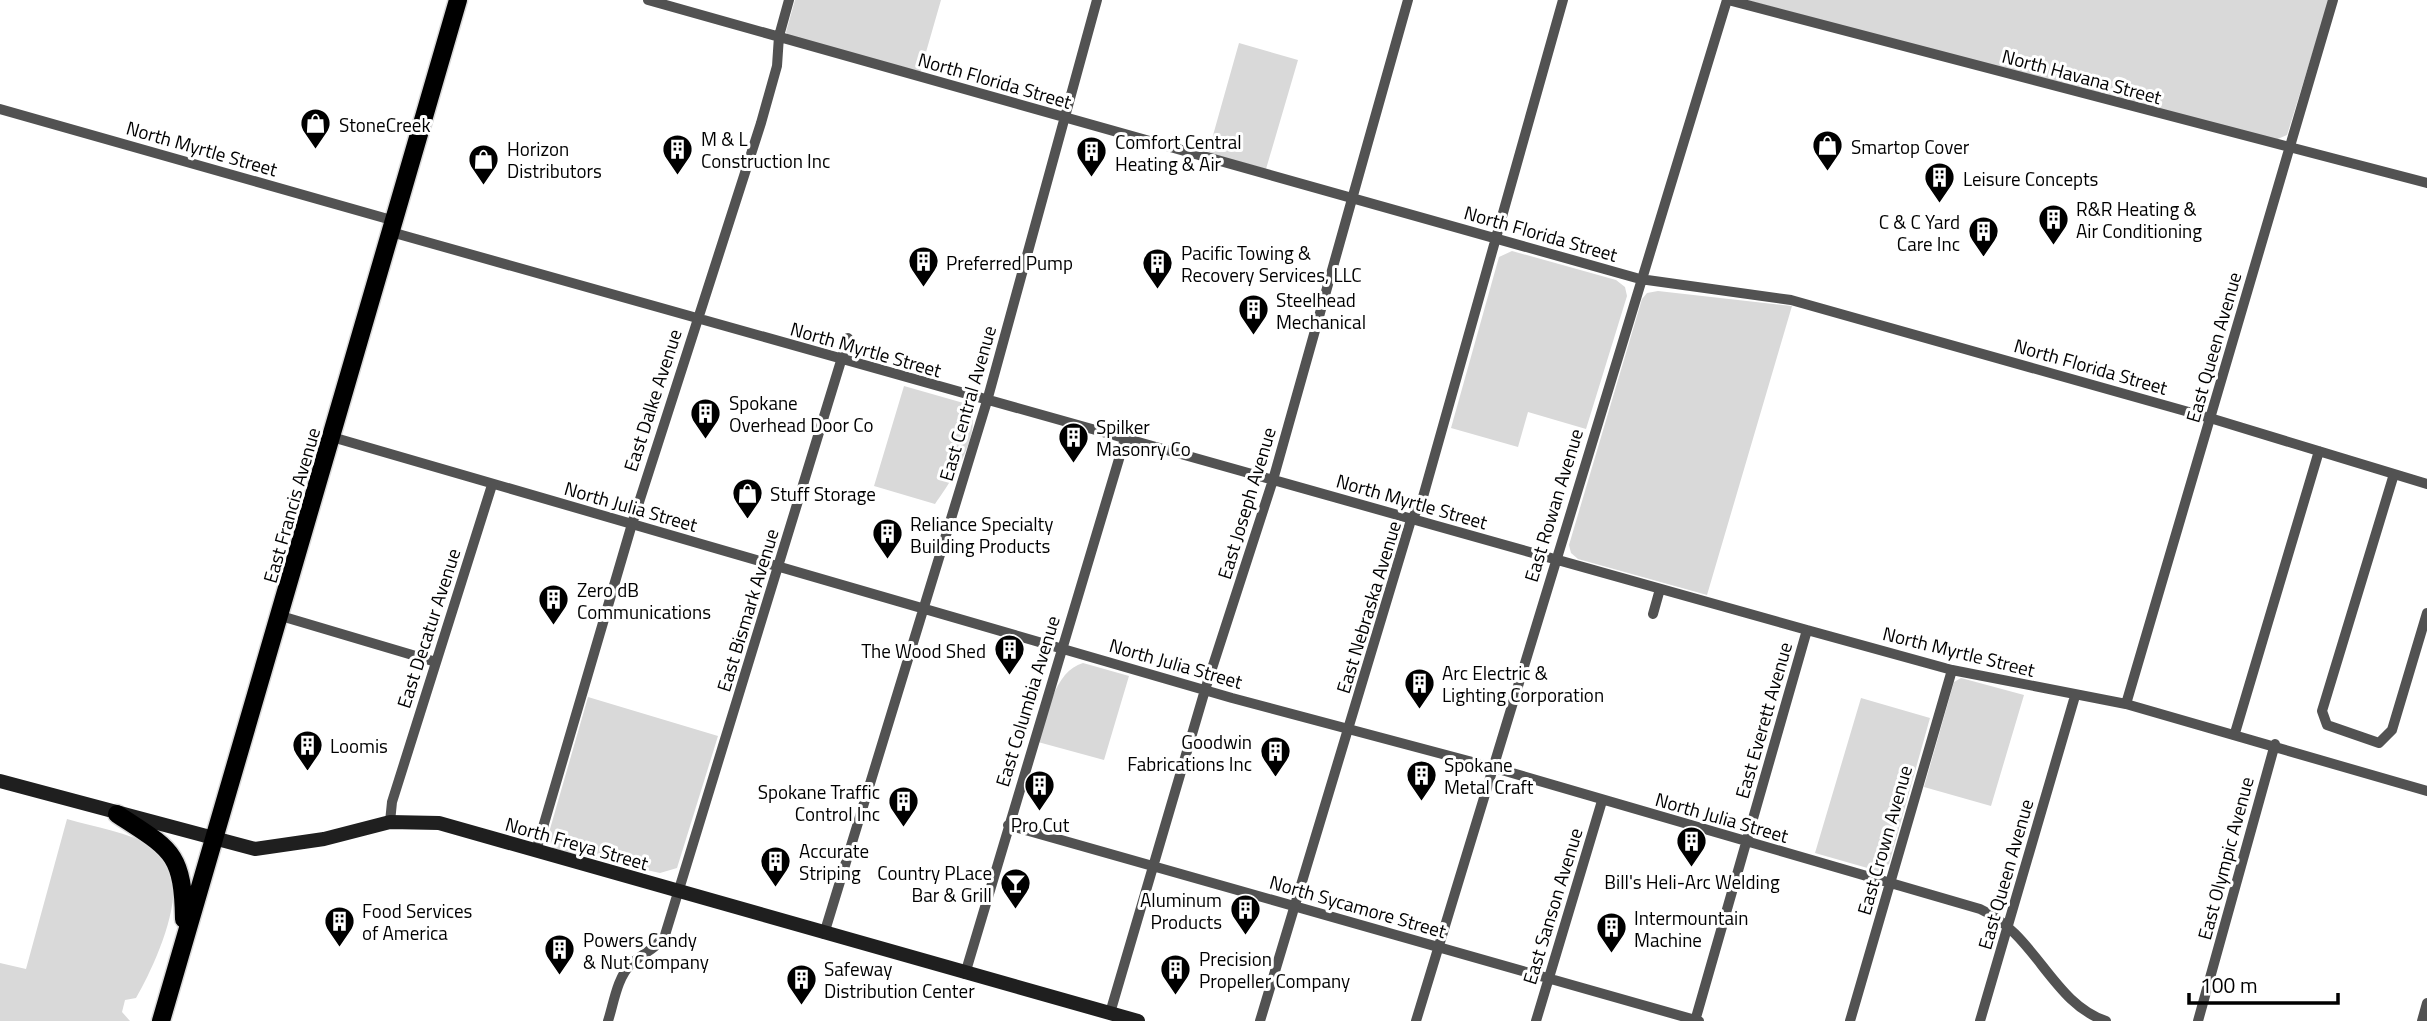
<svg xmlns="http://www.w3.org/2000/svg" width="2427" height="1021" viewBox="0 0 2427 1021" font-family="'Titillium Web',sans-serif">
  <rect width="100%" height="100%" fill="#fff"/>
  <path fill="#d9d9d9" d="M795,0h146l-21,73 -131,-36 -3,-5z
    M1746,0h583l-42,135 -14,6z
    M1239,43l59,17 -32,109 -58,-16z
    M1512,251l104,29 9,7 2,9 -41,133 -58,-17 -10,35 -67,-19 48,-171z
    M1658,291l134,15 -85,289 -129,-36 -7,-6 -2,-8 73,-246 5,-6z
    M904,386l63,18c20,24 -17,79 -32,100l-61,-18z
    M1083,663l46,13 -25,84 -66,-18c9,-26 16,-71 45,-79z
    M1961,678l63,17 -33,111 -67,-19 30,-105z
    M588,697l130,39 -41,132 -17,5 -107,-24 -5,-13z
    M1861,698l69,20 -41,146 -11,7 -63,-18z
    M67,819c28,8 61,13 87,28 45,26 1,118 -18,151l-11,2 -3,12 8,9h-130v-58l26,6z"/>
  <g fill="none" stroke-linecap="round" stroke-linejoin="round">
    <defs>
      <path id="primary" d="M117,814c53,35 66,37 67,105
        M161,1021l297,-1021"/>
    </defs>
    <use href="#primary" stroke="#dbdbdb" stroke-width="21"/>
    <path stroke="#525252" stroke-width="10" d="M648,0l992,279 151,21 419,118 217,66
      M1728,0l699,183
      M0,109l395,112
      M391,232l1416,398 145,40 174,34 301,87
      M332,437l900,261 263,70 485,141c56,25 72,94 126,112
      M2394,474l-72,237 5,14 52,18 13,-13 35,-117
      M1653,614l7,-25
      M281,616l155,46
      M2126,704l207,-704
      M2235,733l84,-282
      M390,822l2,-20 100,-317
      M1008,825l691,196
      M536,851l96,-327 129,-401 16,-57 2,-30 10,-36
      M824,934l163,-533 110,-401
      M965,974l160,-535
      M1110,1013l95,-323 68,-210 135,-480
      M608,1021c6,-19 9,-43 23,-57 12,-11 25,-15 34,-29l183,-597
      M1260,1021l151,-501 10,-16 142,-504
      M1416,1021l311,-1021
      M1536,1021l66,-220
      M1695,1021l112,-391
      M1850,1021l102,-351
      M1980,1021l95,-325
      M2198,1021l77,-277
      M2422,1021l5,-18"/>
    <path stroke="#1f1f1f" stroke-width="14" d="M0,781l255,68 69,-10 66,-17 49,1 699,198"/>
    <use href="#primary" stroke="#000" stroke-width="18"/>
  </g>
  <defs>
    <symbol id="shop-pin" viewBox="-11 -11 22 30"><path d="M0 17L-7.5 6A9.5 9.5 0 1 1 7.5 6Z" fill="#000" stroke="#fff"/><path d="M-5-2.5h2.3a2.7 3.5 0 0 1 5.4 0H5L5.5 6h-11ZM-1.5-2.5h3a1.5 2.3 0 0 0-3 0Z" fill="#fff"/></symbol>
    <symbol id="building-pin" viewBox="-11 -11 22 30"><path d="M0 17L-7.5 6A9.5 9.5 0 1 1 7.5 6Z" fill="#000" stroke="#fff"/><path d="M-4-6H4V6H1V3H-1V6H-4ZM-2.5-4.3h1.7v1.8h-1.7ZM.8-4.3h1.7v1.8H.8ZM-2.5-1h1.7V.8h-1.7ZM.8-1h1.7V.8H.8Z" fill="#fff"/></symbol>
    <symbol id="bar-pin" viewBox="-11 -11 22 30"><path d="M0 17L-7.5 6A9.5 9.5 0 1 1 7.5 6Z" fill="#000" stroke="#fff"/><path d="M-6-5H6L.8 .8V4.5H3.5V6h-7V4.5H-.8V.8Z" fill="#fff"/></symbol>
  </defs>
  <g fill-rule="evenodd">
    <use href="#shop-pin" x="298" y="106" width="35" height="47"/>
    <use href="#shop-pin" x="1810" y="128" width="35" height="47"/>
    <use href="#building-pin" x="660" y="132" width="35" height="47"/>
    <use href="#building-pin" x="1074" y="134" width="35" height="47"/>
    <use href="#shop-pin" x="466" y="142" width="35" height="47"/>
    <use href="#building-pin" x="1922" y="160" width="35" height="47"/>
    <use href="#building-pin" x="2036" y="202" width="35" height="47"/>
    <use href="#building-pin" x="1966" y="214" width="35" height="47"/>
    <use href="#building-pin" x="906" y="244" width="35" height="47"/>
    <use href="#building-pin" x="1140" y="246" width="35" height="47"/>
    <use href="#building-pin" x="1236" y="292" width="35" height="47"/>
    <use href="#building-pin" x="688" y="396" width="35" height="47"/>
    <use href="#building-pin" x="1056" y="420" width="35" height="47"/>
    <use href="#shop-pin" x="730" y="476" width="35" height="47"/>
    <use href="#building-pin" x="870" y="516" width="35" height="47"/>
    <use href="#building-pin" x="536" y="582" width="35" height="47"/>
    <use href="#building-pin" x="992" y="632" width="35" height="47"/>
    <use href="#building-pin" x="1402" y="666" width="35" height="47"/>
    <use href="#building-pin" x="290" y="728" width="35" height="47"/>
    <use href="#building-pin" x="1258" y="734" width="35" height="47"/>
    <use href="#building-pin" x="1404" y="758" width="35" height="47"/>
    <use href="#building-pin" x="1022" y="768" width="35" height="47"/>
    <use href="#building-pin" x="886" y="784" width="35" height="47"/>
    <use href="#building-pin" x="1674" y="824" width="35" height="47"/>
    <use href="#building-pin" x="758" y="844" width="35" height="47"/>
    <use href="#bar-pin" x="998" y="866" width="35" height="47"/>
    <use href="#building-pin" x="1228" y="892" width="35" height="47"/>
    <use href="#building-pin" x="322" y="904" width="35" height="47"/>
    <use href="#building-pin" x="1594" y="910" width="35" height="47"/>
    <use href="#building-pin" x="542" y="932" width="35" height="47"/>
    <use href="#building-pin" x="1158" y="952" width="35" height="47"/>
    <use href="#building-pin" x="784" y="962" width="35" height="47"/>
  </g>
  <g text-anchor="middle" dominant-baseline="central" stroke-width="6" stroke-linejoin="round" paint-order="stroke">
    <g font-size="19" fill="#000" stroke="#fff">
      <text transform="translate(2082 76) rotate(15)">North Havana Street</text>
      <text transform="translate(995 80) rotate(16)">North Florida Street</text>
      <text transform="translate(202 148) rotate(16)">North Myrtle Street</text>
      <text transform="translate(1541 233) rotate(16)">North Florida Street</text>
      <text transform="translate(2213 347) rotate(-74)">East Queen Avenue</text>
      <text transform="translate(866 349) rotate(16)">North Myrtle Street</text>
      <text transform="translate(2091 366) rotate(16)">North Florida Street</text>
      <text transform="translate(652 400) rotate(-72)">East Dalke Avenue</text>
      <text transform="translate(967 403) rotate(-74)">East Central Avenue</text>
      <text transform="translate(1412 501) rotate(16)">North Myrtle Street</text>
      <text transform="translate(1246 503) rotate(-73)">East Joseph Avenue</text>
      <text transform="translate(291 505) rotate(-74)">East Francis Avenue</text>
      <text transform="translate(1553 505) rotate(-73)">East Rowan Avenue</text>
      <text transform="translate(631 506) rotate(16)">North Julia Street</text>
      <text transform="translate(1368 607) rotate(-73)">East Nebraska Avenue</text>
      <text transform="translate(747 610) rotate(-73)">East Bismark Avenue</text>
      <text transform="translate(428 628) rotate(-72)">East Decatur Avenue</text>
      <text transform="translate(1959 651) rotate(14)">North Myrtle Street</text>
      <text transform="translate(1176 663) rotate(16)">North Julia Street</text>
      <text transform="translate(1027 701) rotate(-73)">East Columbia Avenue</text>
      <text transform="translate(1763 720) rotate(-74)">East Everett Avenue</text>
      <text transform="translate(1722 817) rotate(16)">North Julia Street</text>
      <text transform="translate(1884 840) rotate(-74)">East Crown Avenue</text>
      <text transform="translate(577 843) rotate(16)">North Freya Street</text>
      <text transform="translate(2225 858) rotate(-75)">East Olympic Avenue</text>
      <text transform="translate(2005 874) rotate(-74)">East Queen Avenue</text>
      <text transform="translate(1358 906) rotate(16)">North Sycamore Street</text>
      <text transform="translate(1552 906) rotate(-73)">East Sanson Avenue</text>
    </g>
    <g font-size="19" fill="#000" stroke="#fff" text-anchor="start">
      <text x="339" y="124">StoneCreek</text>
      <text x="701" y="138">M &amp; L<tspan x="701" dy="22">Construction Inc</tspan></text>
      <text x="1115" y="141">Comfort Central<tspan x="1115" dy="22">Heating &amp; Air</tspan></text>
      <text x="1851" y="146">Smartop Cover</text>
      <text x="507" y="148">Horizon<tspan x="507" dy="22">Distributors</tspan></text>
      <text x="1963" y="178">Leisure Concepts</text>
      <text x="2076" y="208">R&amp;R Heating &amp;<tspan x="2076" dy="22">Air Conditioning</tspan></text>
      <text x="1960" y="221" text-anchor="end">C &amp; C Yard<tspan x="1960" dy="22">Care Inc</tspan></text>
      <text x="1181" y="252">Pacific Towing &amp;<tspan x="1181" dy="22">Recovery Services, LLC</tspan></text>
      <text x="946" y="262">Preferred Pump</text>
      <text x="1276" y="299">Steelhead<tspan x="1276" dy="22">Mechanical</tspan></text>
      <text x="729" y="402">Spokane<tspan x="729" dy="22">Overhead Door Co</tspan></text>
      <text x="1096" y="426">Spilker<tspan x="1096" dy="22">Masonry Co</tspan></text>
      <text x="770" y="493">Stuff Storage</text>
      <text x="910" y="523">Reliance Specialty<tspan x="910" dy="22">Building Products</tspan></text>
      <text x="577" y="589">Zero dB<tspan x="577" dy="22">Communications</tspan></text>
      <text x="986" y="650" text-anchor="end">The Wood Shed</text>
      <text x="1442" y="672">Arc Electric &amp;<tspan x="1442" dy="22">Lighting Corporation</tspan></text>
      <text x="1252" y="741" text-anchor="end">Goodwin<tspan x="1252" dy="22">Fabrications Inc</tspan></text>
      <text x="330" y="745">Loomis</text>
      <text x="1444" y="764">Spokane<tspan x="1444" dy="22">Metal Craft</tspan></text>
      <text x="880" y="791" text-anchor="end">Spokane Traffic<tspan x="880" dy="22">Control Inc</tspan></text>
      <text x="1040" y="824" text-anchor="middle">Pro Cut</text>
      <text x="799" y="850">Accurate<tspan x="799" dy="22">Striping</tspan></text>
      <text x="992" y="872" text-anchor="end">Country PLace<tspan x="992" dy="22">Bar &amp; Grill</tspan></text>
      <text x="1692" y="881" text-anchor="middle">Bill's Heli-Arc Welding</text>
      <text x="1222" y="899" text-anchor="end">Aluminum<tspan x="1222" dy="22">Products</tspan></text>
      <text x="362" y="910">Food Services<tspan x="362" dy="22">of America</tspan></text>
      <text x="1634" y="917">Intermountain<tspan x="1634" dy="22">Machine</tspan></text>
      <text x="583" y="939">Powers Candy<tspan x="583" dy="22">&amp; Nut Company</tspan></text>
      <text x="1199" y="958">Precision<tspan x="1199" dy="22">Propeller Company</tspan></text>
      <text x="824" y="968">Safeway<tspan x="824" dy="22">Distribution Center</tspan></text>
    </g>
  </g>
  <path d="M2189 993v10h149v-10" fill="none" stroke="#000000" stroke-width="3.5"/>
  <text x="2200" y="993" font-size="21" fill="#000000" stroke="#ffffff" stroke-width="5" paint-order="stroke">100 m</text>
</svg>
